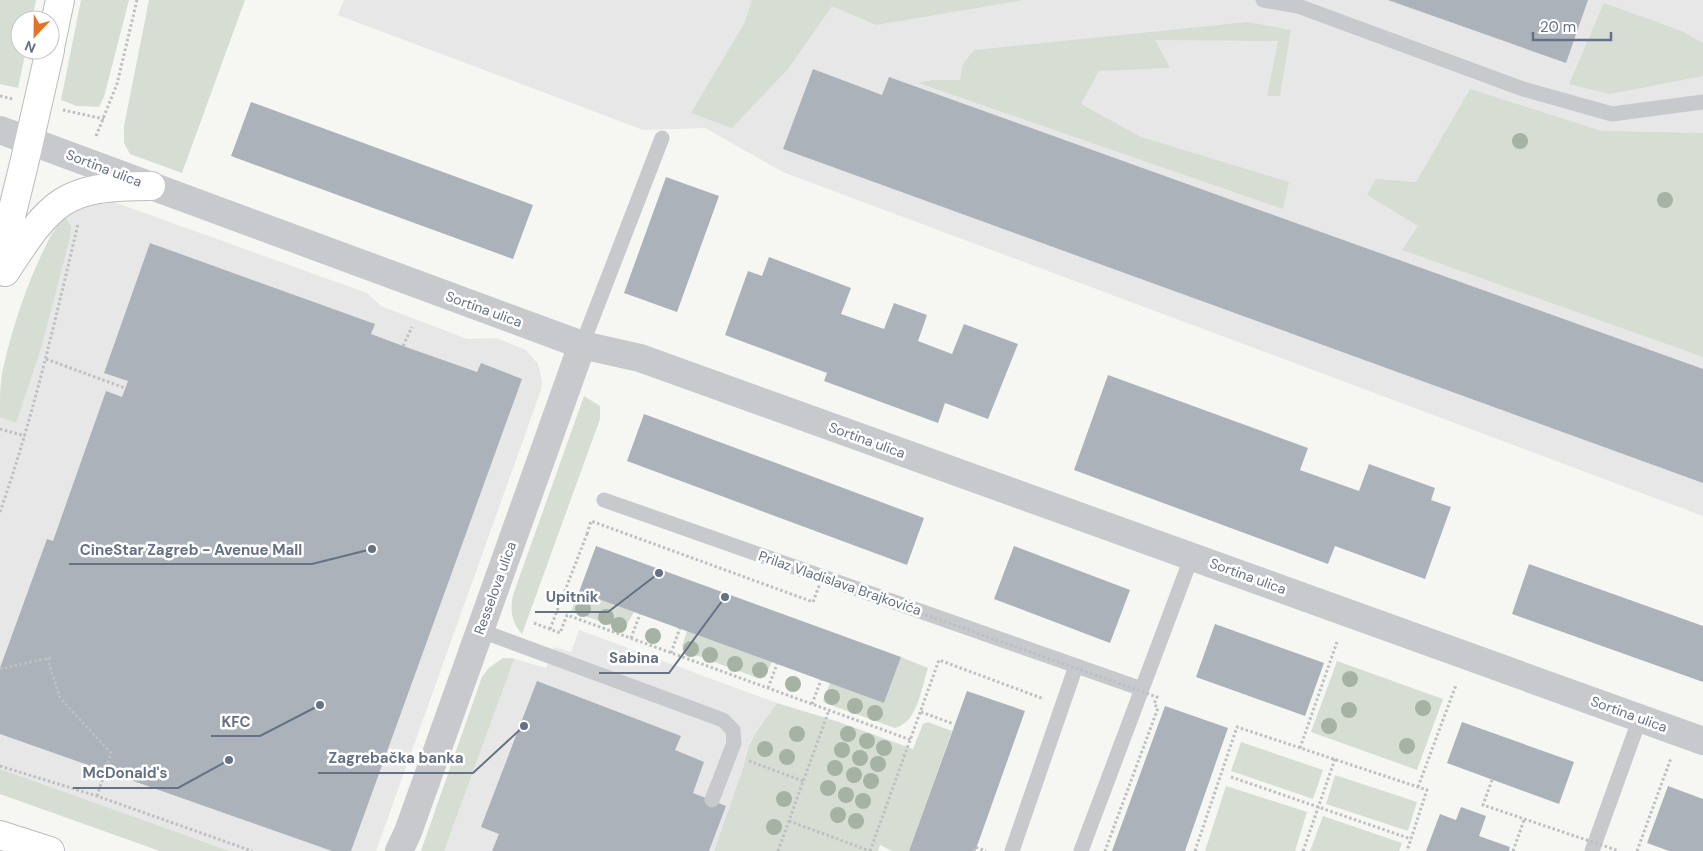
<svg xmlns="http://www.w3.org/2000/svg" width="1703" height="851" viewBox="0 0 1703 851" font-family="'DM Sans',sans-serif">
  <rect width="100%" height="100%" fill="#f6f7f3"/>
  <path fill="#e7e7e7" d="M344,0h1359v516l-920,-344 -78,-44 -62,2 -305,-115z
    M111,201l256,92 14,13 86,33 30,-1 29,12 12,14 4,17 -1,9 -165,461h-216l-160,-57v-405l2,-16 10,-37 39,-103 14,-16 9,-6 10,-5z
    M579,630l198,73 -25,36 -7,15 -1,11 -30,86h-293l61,-174 7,-9 14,-10h9l34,10 8,-21 17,5z"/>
  <path fill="#d6ded4" d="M0,0h36l-4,20h-12v30h6l-8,38 -18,-4z
    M81,0h48l-25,97 -5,10 -22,-1 -16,-6z
    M149,0h96l-63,173 -52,-19 -6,-11v-17z
    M752,0h272l-148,25 -44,-19 -44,63 -56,59 -41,-15 54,-91z
    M1604,3l78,28 21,12v33l-93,18 -41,-10z
    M1248,22l43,8 -11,66h-13l11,-55 -123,-1 15,28 -71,3 -18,33 60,33 148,45 -6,27 -365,-126 14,-3h28l3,-16 11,-14z
    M1470,89l132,42 101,2v224l-301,-107 16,-24 -51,-31 9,-16 40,3z
    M65,217l6,9 -1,12 -28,107 -26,78 -16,-6c0,-14 0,-28 2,-42 7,-40 36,-130 63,-158z
    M584,396l16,10v13l-78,215c-11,-13 -12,-23 -9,-39z
    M579,592l55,20 -9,16h-6l-48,-17z
    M687,631l85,31 -7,15 -5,2 -75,-28 -3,-5z
    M901,657l27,11c-7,20 -10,54 -33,60l-70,-25 -2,-3 7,-17 54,20z
    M503,658l11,1 -70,192h-23l61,-174 7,-9z
    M1337,661l106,38 -26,71 -106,-38z
    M777,703l62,19 74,27 10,-25 5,-2 24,9 -43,120h-17l-12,-6 -2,6h-164l30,-86c2,-24 20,-43 33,-62z
    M1241,742l82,28 -10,29 -82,-28z
    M0,769l229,82h-69l-160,-57z
    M1335,775l82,27 -9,29 -82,-27z
    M1226,786l81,26 -12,39h-90z
    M1323,816l79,27 -3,8h-89z"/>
  <path fill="#acb2b9" d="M1388,0h200l-22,63z
    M813,69l69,26 7,-18 814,292v114l-920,-334z
    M251,102l282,103 -20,54 -282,-103z
    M666,177l53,19 -42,116 -53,-19z
    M150,243l225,81 -4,10 32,12 74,26 4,-9 41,16 -171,472h-19l-332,-117v-66l47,-129 6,2 53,-150 16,6 6,-16 -24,-8z
    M769,257l82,31 -10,26 43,15 10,-26 33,12 -9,26 34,13 12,-30 54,20 -30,75 -43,-16 -7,20 -114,-42 3,-8 -102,-38 23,-64 14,5z
    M1108,375l200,73 -8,22 59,21 10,-27 66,24 -4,12 20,7 -26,72 -90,-33 -7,18 -254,-94z
    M644,414l280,104 -17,47 -280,-104z
    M596,546l305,111 -17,46 -305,-111z
    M1014,546l116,44 -20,53 -116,-44z
    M1529,564l174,62v56l-191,-68z
    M1215,624l109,39 -19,53 -109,-39z
    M537,681l144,55 -6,14 29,12 -11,31 33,13 -17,45h-217l7,-17 -18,-7z
    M967,691l58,20 -44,124 -6,16h-66z
    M1165,706l63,22 -43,123h-73z
    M1462,722l112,40 -15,42 -112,-41z
    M1668,786l35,13v52h-34l-22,-8z
    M1461,807l25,9 -7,20 31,11 -1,4h-83l14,-37 16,6z"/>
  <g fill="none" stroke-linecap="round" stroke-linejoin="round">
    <defs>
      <path id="secondary" d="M50,48l10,-48
        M0,261l24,-97 26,-114
        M5,272c47,-72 58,-86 146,-86
        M0,835l50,16"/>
    </defs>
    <use href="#secondary" stroke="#b9bcc1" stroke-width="30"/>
    <path stroke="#bebfc2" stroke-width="3" stroke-dasharray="2.5 2.5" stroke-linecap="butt" d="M0,96l13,3
      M63,110l41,9
      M96,136l21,-52 20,-84
      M403,346l9,-19
      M46,359l79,29
      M0,429l25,7
      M0,512c33,-94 55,-191 78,-288
      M534,623l26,10 7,-18 344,125
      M550,629l37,-95
      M631,638l9,-24
      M671,653l9,-25
      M47,658l13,40 51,55 -14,43
      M0,669l54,-12
      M768,688l9,-24
      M812,704l9,-24
      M921,712l33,12
      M1300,748l37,-106
      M749,761l54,20
      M0,766l97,30 155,55
      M1231,777l180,62
      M1418,787l38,-102
      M789,821l81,30
      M778,851l51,-141
      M870,851l69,-191 105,39
      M974,851l1,-4 11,4
      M1195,851l42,-124 190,63 -20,61
      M1303,851l32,-92
      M1513,851l11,-31
      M1637,851l34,-93"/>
    <path stroke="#c7c9cd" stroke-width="15" d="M1263,0l35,6 225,83 89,25 91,-12
      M582,345l80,-207
      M604,500l538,189
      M479,630l244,90 10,10 1,13 -22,57
      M1012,851l64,-185
      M1081,851l111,-295
      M1592,851l48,-133"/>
    <path stroke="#c7c9cd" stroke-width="28" d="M0,130l582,215 58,13 1063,383
      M399,851l9,-19 174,-487"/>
    <use href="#secondary" stroke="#fff" stroke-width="28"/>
    <path stroke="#bebfc2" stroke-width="3" stroke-dasharray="2.5 2.5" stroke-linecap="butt" d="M587,534l4,-13 222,81 9,-24 335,119 -3,7 4,4 -53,143
      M1492,780l-9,25 136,46"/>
  </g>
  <g fill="#a6b3a4">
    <circle cx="1520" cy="141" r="8"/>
    <circle cx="1665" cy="200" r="8"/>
    <circle cx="583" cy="609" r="8"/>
    <circle cx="606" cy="617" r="8"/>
    <circle cx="619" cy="625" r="8"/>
    <circle cx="653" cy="636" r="8"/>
    <circle cx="691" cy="649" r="8"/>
    <circle cx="710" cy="655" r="8"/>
    <circle cx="735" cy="664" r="8"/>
    <circle cx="760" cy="670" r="8"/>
    <circle cx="1350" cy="679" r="8"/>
    <circle cx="793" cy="684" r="8"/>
    <circle cx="832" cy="697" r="8"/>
    <circle cx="855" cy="706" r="8"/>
    <circle cx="1423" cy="708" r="8"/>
    <circle cx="1349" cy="710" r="8"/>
    <circle cx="875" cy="713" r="8"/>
    <circle cx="1329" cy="726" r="8"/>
    <circle cx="797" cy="734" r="8"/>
    <circle cx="848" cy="734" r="8"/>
    <circle cx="867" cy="741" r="8"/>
    <circle cx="1407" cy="746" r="8"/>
    <circle cx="884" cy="748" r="8"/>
    <circle cx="765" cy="749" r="8"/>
    <circle cx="842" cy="750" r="8"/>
    <circle cx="787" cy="757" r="8"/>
    <circle cx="860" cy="758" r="8"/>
    <circle cx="878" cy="764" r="8"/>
    <circle cx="835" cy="768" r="8"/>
    <circle cx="854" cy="775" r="8"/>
    <circle cx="871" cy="781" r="8"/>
    <circle cx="828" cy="788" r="8"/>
    <circle cx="846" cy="795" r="8"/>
    <circle cx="784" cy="799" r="8"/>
    <circle cx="863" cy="801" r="8"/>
    <circle cx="838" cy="815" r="8"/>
    <circle cx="856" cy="821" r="8"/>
    <circle cx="774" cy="827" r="8"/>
  </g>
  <g text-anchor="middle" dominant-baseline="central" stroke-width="5" stroke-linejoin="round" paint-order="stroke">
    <g font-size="14" fill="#657184" stroke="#fff">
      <text transform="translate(104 168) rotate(21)">Sortina ulica</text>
      <text transform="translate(484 309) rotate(20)">Sortina ulica</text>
      <text transform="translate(867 440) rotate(20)">Sortina ulica</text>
      <text transform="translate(1248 576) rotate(20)">Sortina ulica</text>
      <text transform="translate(840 583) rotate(19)">Prilaz Vladislava Brajkovića</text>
      <text transform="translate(495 588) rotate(-70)">Resselova ulica</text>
      <text transform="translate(1629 714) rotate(20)">Sortina ulica</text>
    </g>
  </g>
  <path fill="none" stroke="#657184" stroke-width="2" d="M372 549L312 564H69M659 573L608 612H535M725 597L669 673H599M320 705L260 736H211M524 726L473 773H318M229 760L178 788H73"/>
  <g fill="#657184" stroke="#fff" stroke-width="2">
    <circle cx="372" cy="549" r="5"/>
    <circle cx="659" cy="573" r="5"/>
    <circle cx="725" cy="597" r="5"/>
    <circle cx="320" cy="705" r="5"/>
    <circle cx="524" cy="726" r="5"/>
    <circle cx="229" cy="760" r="5"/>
  </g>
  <g font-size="15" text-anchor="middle" font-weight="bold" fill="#657184" stroke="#fff" stroke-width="5" stroke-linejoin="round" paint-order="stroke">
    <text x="191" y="555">CineStar Zagreb - Avenue Mall</text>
    <text x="572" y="602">Upitnik</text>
    <text x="634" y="663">Sabina</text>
    <text x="236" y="727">KFC</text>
    <text x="396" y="763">Zagrebačka banka</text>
    <text x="125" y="778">McDonald's</text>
  </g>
  <g transform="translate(35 35) rotate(202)"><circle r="24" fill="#ffffff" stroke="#c1c6ce"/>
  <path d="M0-4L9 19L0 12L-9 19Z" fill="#e37427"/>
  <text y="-8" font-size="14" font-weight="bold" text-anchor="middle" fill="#657184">N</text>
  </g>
  <path d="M1533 32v8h78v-8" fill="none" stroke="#657184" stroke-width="2.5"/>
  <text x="1540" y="32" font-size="15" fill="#657184" stroke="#ffffff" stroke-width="4" paint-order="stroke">20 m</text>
</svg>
